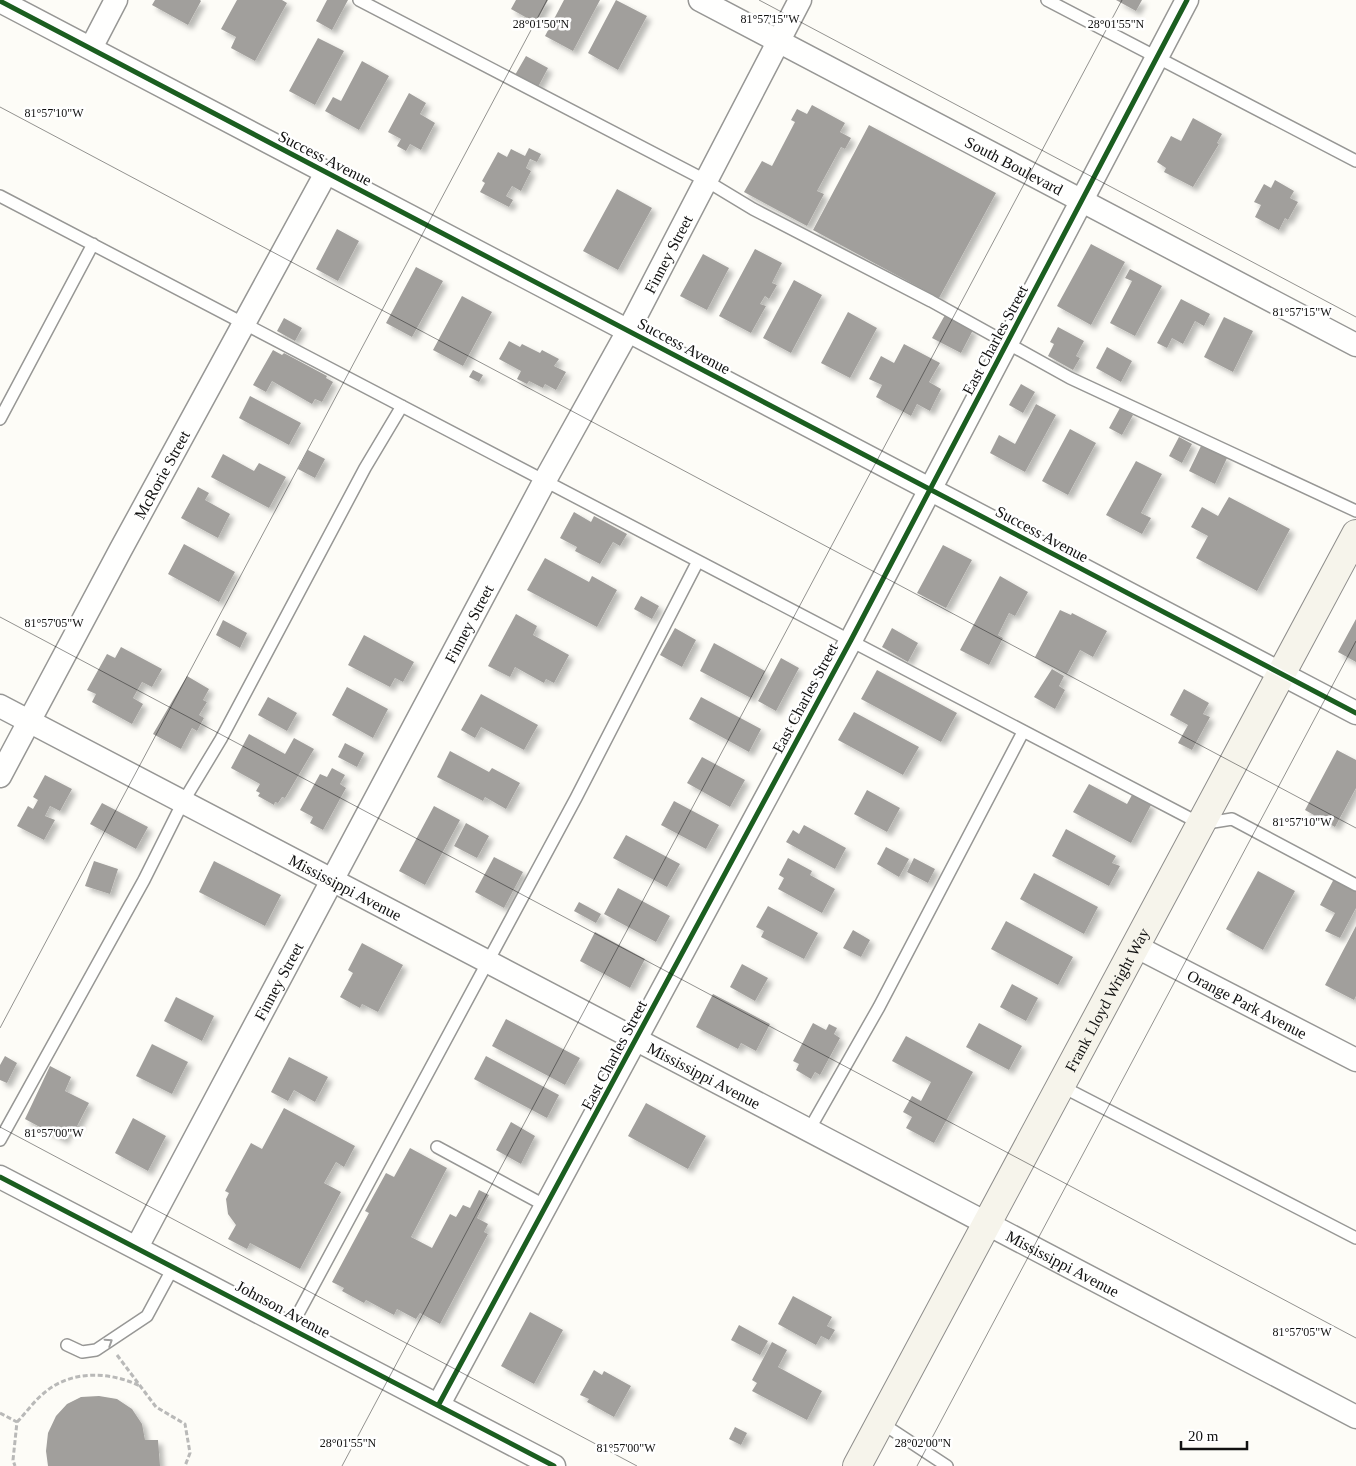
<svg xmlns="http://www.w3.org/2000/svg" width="1356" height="1466" viewBox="0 0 1356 1466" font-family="'Times New Roman',serif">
  <defs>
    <filter id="shadow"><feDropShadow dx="4.5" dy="4.5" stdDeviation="2.5" flood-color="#0004"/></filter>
  </defs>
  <rect width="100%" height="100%" fill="#fdfcf7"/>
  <path fill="#a19f9c" filter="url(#shadow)" d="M155,0h45l1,1 -13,24 -36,-20z
    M237,0h45l5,3 -32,58 -24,-13 5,-11 -15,-8z
    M327,0h21l-16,30 -16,-9z
    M516,0h32l-12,23 -25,-14z
    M564,0h36l-27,51 -28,-15z
    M616,0l31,16 -29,54 -30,-17z
    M1116,0h26l-6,11z
    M318,38l26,13 -29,54 -26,-14z
    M526,56l22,12 -10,19 -23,-12z
    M362,61l27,15 -30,54 -34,-19 8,-14 8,4z
    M409,93l17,10 -6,11 15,9 -14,27 -11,-6 -4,7 -9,-5 4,-7 -13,-7z
    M812,105l33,18 -5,9 11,6 -6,11 -4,-2 -24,44 7,3 -17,32 -63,-34 18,-31 10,5 23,-44 -4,-2 6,-11 10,5z
    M1193,118l29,16 -5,9 2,1 -26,43 -29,-15 2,-4 -9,-6 14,-26 10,5z
    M869,125l127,68 -57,105 -126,-68z
    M529,148l12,6 -4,8 -7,-3 -4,9 5,3 -10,20 -9,-5 -6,10 7,4 -4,7 -29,-15 5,-9 -3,-2 16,-29 9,5 4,-8 14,7z
    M1275,180l19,11 -4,7 8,4 -10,18 -3,-2 -6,12 -24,-13 6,-12 -7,-3 10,-18 7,4z
    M617,189l35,19 -34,62 -35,-19z
    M337,229l22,12 -21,40 -22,-12z
    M1091,244l34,18 -34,63 -34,-19z
    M755,249l27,14 -10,20 5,2 -8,14 -4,-3 -5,8 6,2 -15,27 -32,-17z
    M703,254l26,14 -22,42 -27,-14z
    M416,267l27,14 -31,56 -26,-14z
    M1130,269l32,17 -27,50 -25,-13 22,-42 -7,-3z
    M794,280l28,15 -31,58 -28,-15z
    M462,296l30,16 -29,54 -30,-16z
    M1181,299l29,15 -6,12 -9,-5 -12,23 -11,-6 -5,10 -10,-5z
    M848,312l29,16 -27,50 -29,-15z
    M945,315l28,15 -12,23 -29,-15z
    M1224,317l29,14 -20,41 -29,-15z
    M284,318l18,10 -7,13 -18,-10z
    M1058,327l26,14 -8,15 4,2 -7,12 -25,-14 6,-12 -4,-2z
    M509,341l11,6 2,-3 18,9 2,-3 17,9 -5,7 12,6 -10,18 -11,-6 -2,4 -14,-7 -2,3 -10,-5 4,-8 -22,-12z
    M904,344l36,19 -11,19 12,7 -11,22 -13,-7 -6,12 -35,-19 6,-12 -13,-6 12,-23 13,7z
    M1107,347l25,14 -11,21 -25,-14z
    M273,350l9,5 2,-2 43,23 -1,2 7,4 -11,20 -7,-3 -3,5 -40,-23 -6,11 -13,-7z
    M473,370l10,5 -4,7 -10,-5z
    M1021,384l14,8 -12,21 -14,-8z
    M250,396l51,27 -12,22 -50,-27z
    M1036,404l20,11 -31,57 -35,-19 9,-18 16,9z
    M1120,408l13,7 -11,20 -13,-7z
    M1070,429l26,14 -28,52 -26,-14z
    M1179,437l13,7 -10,19 -13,-7z
    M1201,446l26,12 -12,26 -26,-13z
    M308,450l17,9 -10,19 -17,-9z
    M223,454l31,17 5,-8 27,14 -17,31 -58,-31z
    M1136,461l26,13 -21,39 10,5 -9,16 -36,-19z
    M198,487l11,6 -4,7 25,14 -12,24 -37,-20z
    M1229,497l61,32 -33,62 -61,-33 12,-22 -17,-9 11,-20 16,9z
    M574,512l17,10 3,-6 33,18 -7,12 -7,-4 -13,22 -25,-13 2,-4 -17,-9z
    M184,544l51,28 -16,30 -51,-28z
    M943,545l29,15 -26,48 -29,-15z
    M545,558l44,24 3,-6 25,14 -20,37 -70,-37z
    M1000,576l28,16 -13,24 -6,-3 -11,22 5,3 -14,27 -29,-15z
    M641,596l18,10 -7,13 -18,-10z
    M1060,610l11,5 1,-2 35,18 -14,26 -13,-7 -13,24 -32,-17z
    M516,614l21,12 -4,9 36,20 -15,28 -8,-4 -2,4 -29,-16 -5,10 -22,-11z
    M1356,619v43l-18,-10z
    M223,620l24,13 -7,15 -24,-13z
    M675,628l21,12 -14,27 -22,-12z
    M892,628l26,15 -10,19 -26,-15z
    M364,635l50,27 -11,20 -8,-4 -5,9 -42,-22z
    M714,643l51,28 -14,27 -51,-27z
    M121,647l41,22 -10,18 -10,-5 -9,16 10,6 -11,20 -40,-22 4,-8 -9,-4 20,-36 8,4z
    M781,658l18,10 -23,43 -18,-10z
    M1052,669l12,7 -5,10 6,4 -10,19 -21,-12z
    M877,670l80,43 -16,29 -80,-43z
    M187,676l22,13 -6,11 4,2 -8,13 5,3 -7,13 -5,-3 -11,21 -28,-15z
    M347,687l41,22 -15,29 -41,-23z
    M1184,689l25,14 -6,11 7,3 -18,33 -14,-7 10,-18 -18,-10z
    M481,694l57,31 -14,25 -43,-23 -6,11 -14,-8z
    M268,697l29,16 -10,18 -29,-16z
    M701,697l60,32 -12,23 -60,-33z
    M854,712l65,35 -16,28 -65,-35z
    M249,734l36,20 9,-16 20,11 -29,49 -3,-1 -4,6 -3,-1 -1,3 -16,-9 2,-3 -4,-2 4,-7 -29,-16z
    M345,743l19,10 -7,14 -19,-10z
    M1337,750l19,10v28l-21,39 -30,-17z
    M450,751l39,21 3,-4 28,15 -14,26 -21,-12 -2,4 -46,-24z
    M702,757l43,23 -15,27 -43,-24z
    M332,768l13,7 -5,9 6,4 -23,42 -13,-7 3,-6 -13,-7 20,-36 7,3z
    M45,775l27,14 -12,22 -10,-5 -5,10 10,4 -11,20 -27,-14 11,-20 5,3 5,-9 -5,-3z
    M1089,784l38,20 5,-9 19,10 -20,38 -58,-31z
    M867,790l33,18 -13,24 -33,-18z
    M674,801l45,24 -13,24 -45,-24z
    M102,803l46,24 -12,22 -46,-25z
    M434,806l26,14 -35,65 -26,-14z
    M466,823l23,13 -12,22 -23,-12z
    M804,825l42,23 -11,21 -49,-27 7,-12 6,4z
    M1066,829l50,27 -4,7 8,3 -11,20 -57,-30z
    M626,835l54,29 -13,23 -54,-29z
    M886,847l23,12 -10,18 -22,-13z
    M494,857l29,15 -19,36 -29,-16z
    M788,858l24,13 -2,4 25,14 -13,24 -44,-24 6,-11 -5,-3z
    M914,858l21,11 -7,14 -21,-11z
    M94,861l24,8 -8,25 -25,-8z
    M214,861l67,34 -16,31 -66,-34z
    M1258,871l37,20 -32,59 -37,-21z
    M1034,873l64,34 -14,27 -64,-35z
    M1335,877l21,11v20l-16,30 -15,-7 10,-18 -15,-8z
    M618,888l52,28 -14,26 -52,-28z
    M579,902l22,12 -5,9 -22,-12z
    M768,906l50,27 -14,26 -43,-22 3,-6 -8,-4z
    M1006,921l67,36 -15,28 -67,-36z
    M1356,926v70l-2,4 -29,-15z
    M853,930l17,10 -9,17 -18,-9z
    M595,932l50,27 -15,29 -50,-27z
    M362,943l41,22 -25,47 -16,-8 -2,4 -20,-11 13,-24 -5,-3z
    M742,964l26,14 -13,23 -25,-14z
    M1012,984l26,14 -12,23 -26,-14z
    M713,994l57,30 -14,27 -15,-8 -3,6 -42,-22z
    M176,997l38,19 -12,25 -38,-20z
    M506,1019l74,39 -15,27 -73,-39z
    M813,1023l13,7 3,-6 8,4 -3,6 6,4 -20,37 -5,-3 -4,7 -15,-9 3,-6 -6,-3z
    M979,1023l43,23 -13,24 -43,-23z
    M906,1036l67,36 -39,71 -28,-15 6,-11 -9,-5 9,-16 9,5 10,-19 -39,-21z
    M152,1044l36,18 -16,32 -36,-18z
    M5,1056l12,7 -10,20 -7,-3v-15z
    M486,1056l73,39 -12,23 -73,-39z
    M289,1057l39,20 -13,25 -21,-12 -6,11 -17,-9z
    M50,1066l21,11 -6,14 24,12 -15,29 -5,-3 -5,11 -39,-21z
    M646,1103l60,33 -18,33 -60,-33z
    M284,1108l71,38 -11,21 -8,-5 -12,21 17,9 -41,77 -50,-26 -3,6 -19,-10 8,-14 -8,-11 -2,-15 3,-6 -4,-2 26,-48 11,6z
    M133,1118l33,18 -18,35 -33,-18z
    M511,1122l24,14 -14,28 -25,-14z
    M410,1148l37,20 -36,69 21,11 18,-34 6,3 7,-12 7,3 9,-18 10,5 -12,23 11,6 -4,8 4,2 -48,90 -20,-11 -4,6 -19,-10 -3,6 -28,-15 -2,3 -22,-12 2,-3 -12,-6 37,-69 -4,-2 21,-38 8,4z
    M793,1296l39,21 -5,9 8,4 -6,10 -8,-4 -5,9 -38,-21z
    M530,1312l33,18 -29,54 -33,-18z
    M739,1325l29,16 -8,14 -29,-15z
    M772,1342l15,8 -9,17 44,24 -15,29 -55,-29 5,-8 -5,-3z
    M594,1370l8,5 2,-4 27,15 -17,31 -27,-15 2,-3 -9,-4z
    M99,1396l18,3 15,10 10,15 3,16h13l2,26h-112l-2,-15 2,-18 8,-17 11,-12 14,-7z
    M735,1427l12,6 -6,12 -12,-6z"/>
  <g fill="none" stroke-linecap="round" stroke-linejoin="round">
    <defs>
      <path id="lane" d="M359,0l346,180 48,29 178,92 139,77 286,133
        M1047,0l309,161
        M0,196l1201,628 31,-5 124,66
        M0,419l93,-175
        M1061,1086l295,152
        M809,1130l70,-123 144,-275
        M0,1140l144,-260 39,-78 38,-63 144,-271 37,-62
        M437,1147l109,59
        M291,1327l285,-529 122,-237
        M67,1345l15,7 14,-2 51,-34 27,-50
        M880,1422l67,44"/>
      <g id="street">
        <path id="s1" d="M700,0l656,345"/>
        <path d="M0,1l1356,712"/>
        <path d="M91,48l25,-48"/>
        <path id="s2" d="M0,706l1356,711"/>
        <path id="s3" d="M0,776l121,-227 205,-376"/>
        <path id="s4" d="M1137,947l219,113"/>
        <path d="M0,1177l554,289"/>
        <path id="s5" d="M137,1247l407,-765 84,-151 172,-331"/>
        <path d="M439,1404l412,-764 336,-640"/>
      </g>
      <g id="secondary">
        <path id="s6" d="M857,1466l499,-932"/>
      </g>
    </defs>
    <use href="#lane" stroke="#979795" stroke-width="14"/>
    <use href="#street" stroke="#979795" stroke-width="25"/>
    <use href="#secondary" stroke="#8e8d8b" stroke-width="30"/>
    <path stroke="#b9b9b8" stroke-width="3" stroke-dasharray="5 2.5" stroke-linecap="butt" d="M117,1355l39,52 29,17 5,29 -5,13
      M0,1413l17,9 -4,38 2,6
      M17,1422c9,-9 17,-21 27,-29 27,-23 65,-22 96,-7"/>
    <use href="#lane" stroke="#fffffe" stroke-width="11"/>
    <use href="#street" stroke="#fffffe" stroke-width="22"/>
    <use href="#secondary" stroke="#f6f4eb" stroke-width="28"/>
    <defs>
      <path id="cycleway" d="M0,1l1356,712
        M0,1177l554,289
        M439,1404l412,-764 336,-640"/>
    </defs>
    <use href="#cycleway" stroke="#fff" stroke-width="8"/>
    <use href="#cycleway" stroke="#1b5e20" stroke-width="5"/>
  </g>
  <defs><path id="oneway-chevron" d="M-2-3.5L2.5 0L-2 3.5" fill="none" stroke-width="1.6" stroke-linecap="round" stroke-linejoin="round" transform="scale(1.25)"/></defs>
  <use stroke="#a0a09f" href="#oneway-chevron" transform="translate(109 1342) rotate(-33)"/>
  <path fill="none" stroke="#111" stroke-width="1" stroke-opacity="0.45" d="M759,0l597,317M0,107l1356,721M0,617l1356,721M0,1028l547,-1028M0,1127l637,339M342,1466l780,-1466M917,1466l439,-825"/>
  <g text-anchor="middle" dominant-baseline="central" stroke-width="5" stroke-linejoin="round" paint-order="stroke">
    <g font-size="16" fill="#111" stroke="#fff">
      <text transform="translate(325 158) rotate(27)">Success Avenue</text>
      <text stroke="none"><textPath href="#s1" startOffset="355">South Boulevard</textPath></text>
      <text stroke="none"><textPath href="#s5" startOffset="1126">Finney Street</textPath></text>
      <text transform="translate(995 340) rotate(-62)">East Charles Street</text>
      <text transform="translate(684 346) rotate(28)">Success Avenue</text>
      <text stroke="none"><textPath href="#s3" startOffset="342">McRorie Street</textPath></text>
      <text transform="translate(1042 534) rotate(28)">Success Avenue</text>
      <text stroke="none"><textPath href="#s5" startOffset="706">Finney Street</textPath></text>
      <text transform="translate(805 698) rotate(-62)">East Charles Street</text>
      <text stroke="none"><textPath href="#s2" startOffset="390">Mississippi Avenue</textPath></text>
      <text stroke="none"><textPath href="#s5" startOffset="301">Finney Street</textPath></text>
      <text stroke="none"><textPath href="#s6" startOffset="529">Frank Lloyd Wright Way</textPath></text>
      <text stroke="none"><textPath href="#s4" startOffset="124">Orange Park Avenue</textPath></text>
      <text transform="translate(614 1055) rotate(-62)">East Charles Street</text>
      <text stroke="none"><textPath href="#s2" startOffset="795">Mississippi Avenue</textPath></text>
      <text stroke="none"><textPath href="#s2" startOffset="1200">Mississippi Avenue</textPath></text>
      <text transform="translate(283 1309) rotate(28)">Johnson Avenue</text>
    </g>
  </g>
  <g font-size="12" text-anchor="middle" fill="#111" stroke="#fff" stroke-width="5" stroke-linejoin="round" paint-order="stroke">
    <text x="770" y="23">81°57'15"W</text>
    <text x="541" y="28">28°01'50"N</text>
    <text x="1116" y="28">28°01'55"N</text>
    <text x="54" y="117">81°57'10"W</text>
    <text x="1302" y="316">81°57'15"W</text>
    <text x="54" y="627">81°57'05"W</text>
    <text x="1302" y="826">81°57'10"W</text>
    <text x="54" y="1137">81°57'00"W</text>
    <text x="1302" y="1336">81°57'05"W</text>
    <text x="348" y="1447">28°01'55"N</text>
    <text x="923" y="1447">28°02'00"N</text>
    <text x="626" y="1452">81°57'00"W</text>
  </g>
  <path d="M1181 1441v8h66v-8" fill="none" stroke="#111111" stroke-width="2.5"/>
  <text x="1188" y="1441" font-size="15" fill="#111111" stroke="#ffffff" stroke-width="4" paint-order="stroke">20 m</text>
</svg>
